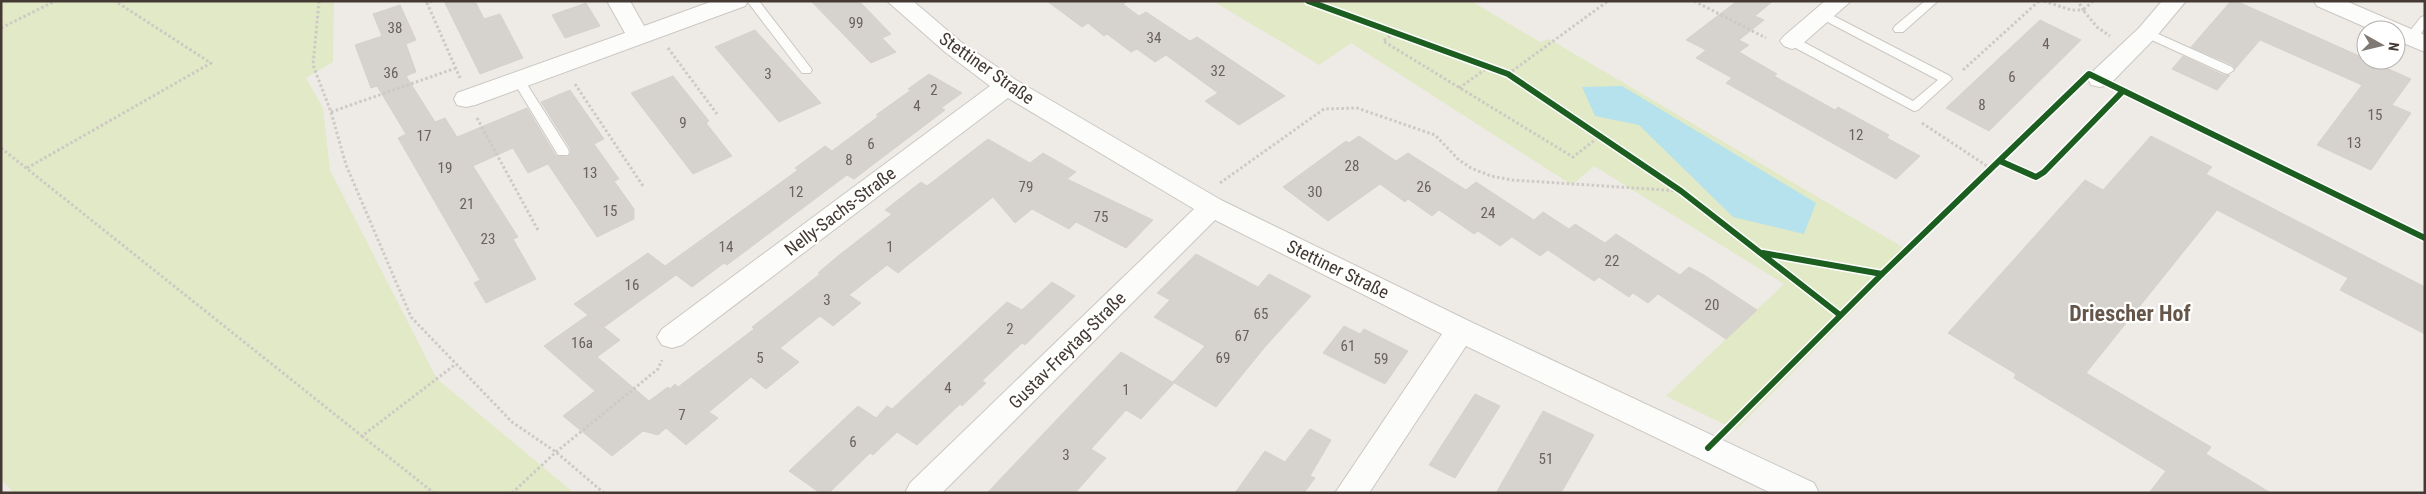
<svg xmlns="http://www.w3.org/2000/svg" width="2426" height="494" viewBox="0 0 2426 494" font-family="'Roboto Condensed',sans-serif">
  <rect width="100%" height="100%" fill="#eeebe6"/>
  <path fill="#e1e9c6" d="M1,1h333l-1,61 -27,16 17,30 7,62 107,209 137,114h-560l-13,-13z
    M1213,1h258l69,41 9,-3 362,213 -175,178 -70,-34 118,-112 -190,-118 -22,19 -221,-142 -32,22c-35,-23 -71,-42 -106,-64z"/>
  <path fill="#b5e2ed" d="M1622,86l194,117 -12,31 -71,-17 -94,-92 -44,-9 -13,-29z"/>
  <path fill="#d6d2cd" stroke="#d6d1cc" d="M444,1l32,2 8,16 16,-5 23,44 -43,16z
    M811,1h48l32,33 -9,4 14,14 -25,11z
    M1047,1h81l-5,3 16,12 7,-4 44,29 7,-4 88,59 -46,29 -34,-24 13,-8 -52,-38 -11,7 -18,-13 -6,3 -24,-18 -3,2 -16,-13 -6,4z
    M1737,1h36l-18,15 9,4 -25,20 10,5 -10,7 38,22 -3,2 61,34 3,-3 51,28 -2,3 33,18 -24,23 -170,-96 6,-5 -36,-20 10,-8 -20,-10z
    M2231,1h5l175,78 -19,26 19,8 -40,57 -54,-25 45,-60 -102,-45 -25,29 -2,-4 -42,-18z
    M586,3l14,23 -35,12 -13,-23z
    M400,5l16,35 -10,4 10,28 -10,4 29,46 10,-4 12,19 70,-29 29,48 12,1 3,-4 -1,-5 -29,-46 29,-12 34,49 -10,5 25,35 -5,2 20,28v10l-37,18 -49,-73 -20,9 -15,-25 -40,18 45,71 -5,2 23,40 -50,24 -12,-20 6,-3 -82,-142 8,-4 -29,-48 -6,2 -16,-43 27,-9 -9,-22z
    M2040,20l41,20 -92,91 -43,-23z
    M755,30l66,73 -42,19 -64,-75z
    M2183,56l40,19h7l-13,15 -45,-21z
    M929,74l33,19 -21,15 4,2 -91,69 -7,-4 -120,90 -3,-2 -32,24 -16,-12 -72,52 -13,-10 29,23 -23,17 52,44 19,-14 2,2 5,-5 3,3 76,-58 -2,-2 68,-53 -2,-1 20,-17 54,-42 -7,-4 36,-28 6,4 61,-47 42,24 13,-10 33,19 -9,7 86,41 -27,28 -50,-26 -7,7 -37,-20 -17,14 -22,-26 -95,76 -11,-8 -38,30 12,8 -28,23 -13,-10 -40,32 19,14 -33,27 -15,-12 -42,35 9,6 -32,27 -20,-17 -8,7 -15,-4 -31,25 -49,-40 32,-25 -51,-45 44,-31 -14,-11 74,-51 17,13 133,-96 -3,-2 30,-22 7,5 12,-9 35,-26 -3,-1 35,-25 -3,-1z
    M673,76l36,45 -3,2 26,33 -39,18 -62,-81z
    M1359,136l37,25 12,-8 58,37 10,-8 58,38 9,-8 26,17 6,-5 30,19 11,-9 64,41 9,-8 15,8 53,35 -31,29 -68,-45 -10,9 -15,-10 -4,4 -30,-20 -5,4 -46,-31 -8,6 -28,-19 -12,9 -22,-15 -4,3 -35,-24 -7,6 -24,-17 -3,3 -25,-18 -52,37 -45,-34 63,-46 3,2z
    M2151,136l61,31 -6,7 219,113v47l-85,-44 8,-12 -131,-68 -131,163 125,74 -5,7 65,39h-122l17,-22 -152,-93 2,-4 -68,-41 137,-153 18,10z
    M1196,254l62,33 11,-13 42,22 -47,52 -48,59 -43,-25 32,-36 -51,-29 16,-17 -13,-7z
    M1052,282l23,14 -50,49 -3,-2 -40,38 4,2 -24,23 -2,-2 -43,41 -20,-13 -24,23 -3,-2 -41,40h-9l-31,-22 69,-65 18,12 11,-12 5,3 115,-107 15,8z
    M1344,326l16,8 4,-5 44,22 -23,33 -62,-31z
    M1121,352l53,31 -33,36 -15,-9 -35,39 15,9 -31,35h-88z
    M1475,394l25,12 -45,72 -26,-13z
    M1543,411l51,24 -33,58h-65z
    M1310,429l21,11 -21,36 5,2 -11,15h-69l30,-42 20,11z"/>
  <g fill="none" stroke-linecap="round" stroke-linejoin="round">
    <defs>
      <path id="service" d="M747,1h12l51,66 2,3 -2,3h-8z
        M1925,1h13l-35,31h-8l-2,-3 2,-3z
        M1824,11l126,65 2,3 -34,31 -4,1 -126,-67 -2,-3 2,-3h8l117,63 25,-21 -118,-62v-6z
        M2425,16v12l-10,13h-8l-2,-3 2,-3 14,-18z
        M2147,29l85,38 2,3 -6,4 -4,-1 -81,-37 -2,-3z
        M519,77l4,1 45,71 1,3 -1,3h-10l-45,-74z"/>
      <path id="minor" d="M607,1h23l14,25 69,-25h35l-3,5 -270,99 -9,2 -9,-2 -3,-6 3,-6 168,-60z
        M887,1h26l48,41 55,38 205,120 250,122 343,161 5,10h-48l-305,-147 -97,147h-34l107,-159 -227,-114 -273,273h-37l5,-10 284,-274 -186,-111 -326,247 -10,3 -10,-3 -5,-8 5,-8 328,-243 -45,-34z
        M1825,1h26l-51,45 -8,3 -8,-3 -4,-5 4,-5z
        M2162,1h24l-31,37 -46,47 -9,2 -9,-2 -3,-6 3,-6 48,-45z
        M2314,1h32l79,34v17l-29,-12v-10h-24l-55,-24z"/>
    </defs>
    <use href="#service" stroke="#cbc7c2" stroke-width="2"/>
    <use href="#minor" stroke="#cbc7c2" stroke-width="2"/>
    <path stroke="#cdc9c5" stroke-width="3" stroke-dasharray="2.5 2.5" stroke-linecap="butt" d="M319,1l-6,64 18,47 15,53 65,152 101,105 44,30 48,41
      M432,1l-5,2 33,75
      M1694,1l72,37
      M2044,1l27,9h12l-5,-9
      M2093,1l-10,9 14,17 13,9
      M1,28l54,-27
      M1394,33l-11,8 190,116 27,-21
      M668,48l49,66
      M1963,70l76,-69
      M1508,74l100,-73
      M575,84l68,102
      M1459,88l31,-22
      M331,112l125,-44
      M477,118l62,114
      M1922,123l68,45
      M1,148l361,288 94,-72
      M27,168l184,-105 -96,-62
      M1220,183l104,-74 33,-1 78,27 24,25 12,8 20,8 21,4 169,11
      M362,436l72,57
      M512,493l44,-41 102,-83 4,-9"/>
    <use href="#service" fill="#fcfcfb" fill-rule="evenodd"/>
    <use href="#minor" fill="#fcfcfb" fill-rule="evenodd"/>
    <defs>
      <path id="cycleway" d="M1308,1l200,73 173,117 159,124
        M2000,161l36,16 8,-5 78,-80
        M1763,253l119,21
        M1708,448l174,-174 207,-200 336,164"/>
    </defs>
    <use href="#cycleway" stroke="#fff" stroke-width="9"/>
    <use href="#cycleway" stroke="#1b5e20" stroke-width="6"/>
  </g>
  <g text-anchor="middle" dominant-baseline="central" stroke-width="4.5" stroke-linejoin="round" paint-order="stroke">
    <g font-size="15" fill="#6a625b">
      <text x="856" y="23">99</text>
      <text x="395" y="28">38</text>
      <text x="1154" y="38">34</text>
      <text x="2046" y="44">4</text>
      <text x="1218" y="71">32</text>
      <text x="391" y="73">36</text>
      <text x="768" y="74">3</text>
      <text x="2012" y="77">6</text>
      <text x="934" y="90">2</text>
      <text x="1982" y="105">8</text>
      <text x="917" y="106">4</text>
      <text x="2375" y="115">15</text>
      <text x="683" y="123">9</text>
      <text x="1856" y="135">12</text>
      <text x="424" y="136">17</text>
      <text x="2354" y="143">13</text>
      <text x="871" y="144">6</text>
      <text x="849" y="160">8</text>
      <text x="1352" y="166">28</text>
      <text x="445" y="168">19</text>
      <text x="590" y="173">13</text>
      <text x="1026" y="187">79</text>
      <text x="1424" y="187">26</text>
      <text x="796" y="192">12</text>
      <text x="1315" y="192">30</text>
      <text x="467" y="204">21</text>
      <text x="610" y="211">15</text>
      <text x="1488" y="213">24</text>
      <text x="1101" y="217">75</text>
      <text x="488" y="239">23</text>
      <text x="726" y="247">14</text>
      <text x="890" y="247">1</text>
      <text x="1612" y="261">22</text>
      <text x="632" y="285">16</text>
      <text x="827" y="300">3</text>
      <text x="1712" y="305">20</text>
      <text x="1261" y="314">65</text>
      <text x="1010" y="329">2</text>
      <text x="1242" y="336">67</text>
      <text x="582" y="343">16a</text>
      <text x="1348" y="346">61</text>
      <text x="760" y="358">5</text>
      <text x="1223" y="358">69</text>
      <text x="1381" y="359">59</text>
      <text x="948" y="388">4</text>
      <text x="1126" y="390">1</text>
      <text x="682" y="415">7</text>
      <text x="853" y="442">6</text>
      <text x="1066" y="455">3</text>
      <text x="1546" y="459">51</text>
    </g>
    <g font-size="18" fill="#443a33" stroke="#fff">
      <text transform="translate(987 68) rotate(35)">Stettiner Straße</text>
      <text transform="translate(840 211) rotate(-37)">Nelly-Sachs-Straße</text>
      <text transform="translate(1338 269) rotate(26)">Stettiner Straße</text>
      <text transform="translate(1067 350) rotate(-45)">Gustav-Freytag-Straße</text>
    </g>
    <g font-size="22" font-weight="bold" fill="#66564a" stroke="#fff">
      <text x="2130" y="313">Driescher Hof</text>
    </g>
  </g>
  <rect width="2426" height="494" fill="none" stroke="#443a33" stroke-width="5"/>
  <g transform="translate(2381 45) rotate(98)"><circle r="24" fill="#ffffff" stroke="#b4b0ad"/>
  <path d="M0-4L9 19L0 12L-9 19Z" fill="#807872"/>
  <text y="-8" font-size="14" font-weight="bold" text-anchor="middle" fill="#443a33">N</text>
  </g>
</svg>
